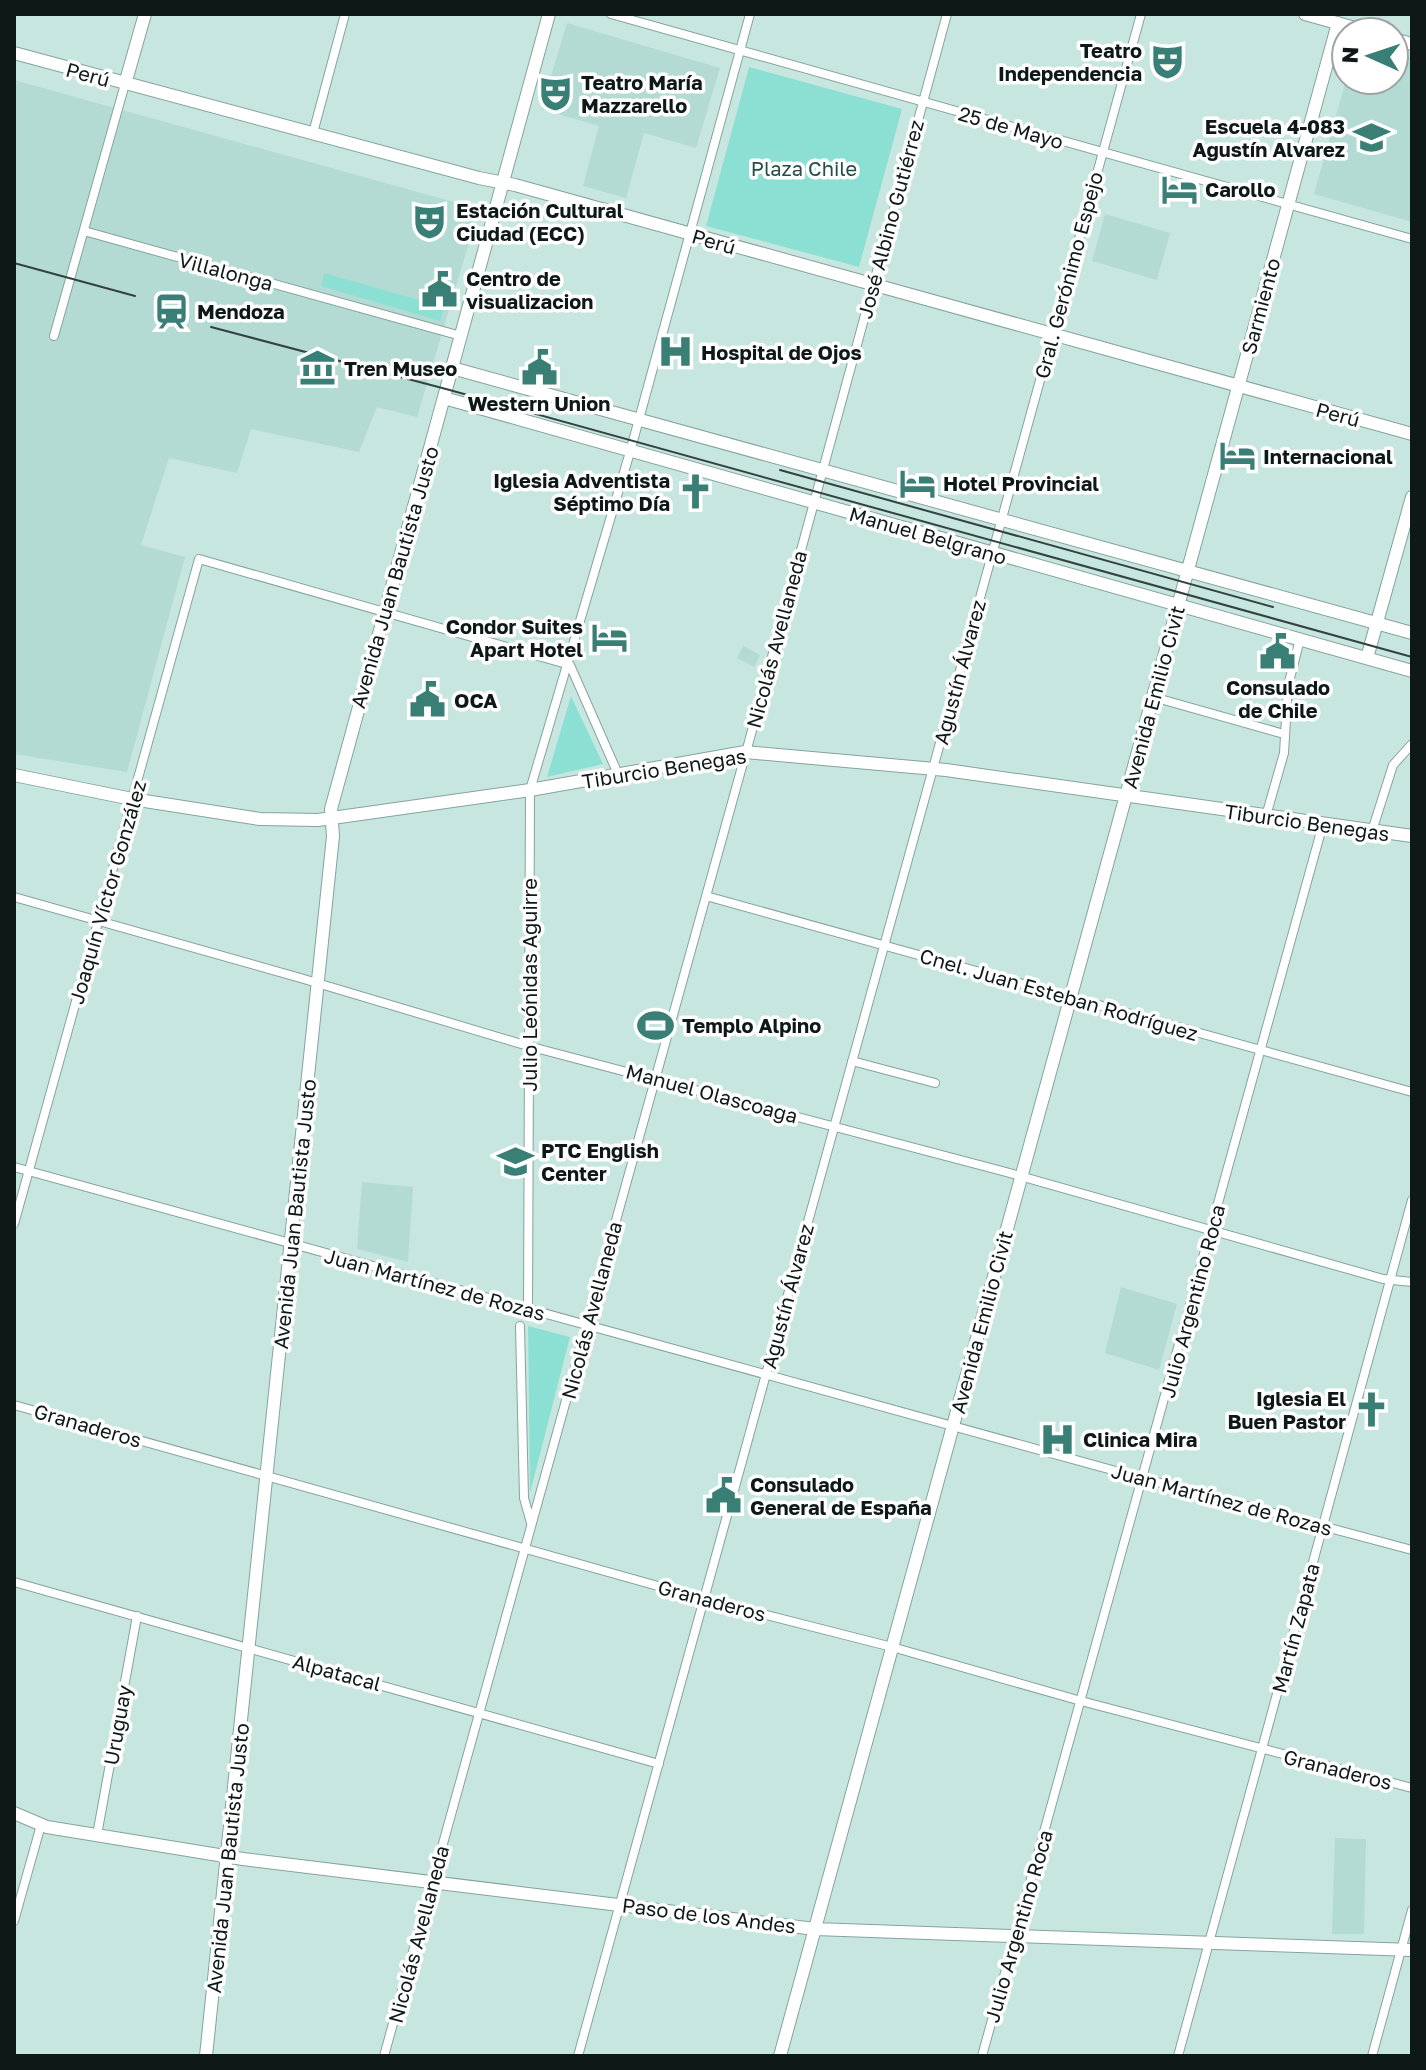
<svg xmlns="http://www.w3.org/2000/svg" width="1426" height="2070" viewBox="0 0 1426 2070" font-family="'Golos Text',sans-serif">
  <rect width="100%" height="100%" fill="#c7e6e0"/>
  <path fill="#b3dbd4" d="M567,23l153,45 -24,80 -52,-15 -18,65 -43,-12 16,-60 -58,-17z
    M1394,53l18,5v164l-98,-28 32,-114h48z
    M14,80l465,129 -62,208 -40,-10 -18,45 -108,-23 -14,44 -68,-15 -28,87 44,12 -58,215 -113,-18z
    M1105,214l65,19 -13,47 -65,-19z
    M743,646l17,9 -6,12 -17,-9z
    M362,1182l51,5 -5,75 -51,-13z
    M1121,1287l56,17 -18,66 -54,-17z
    M1335,1838l31,1 -2,95h-32z"/>
  <path fill="#8ce0d3" d="M749,67l153,42 -43,158 -153,-41z
    M324,273l120,34 -4,14 -119,-35z
    M571,696l32,68 -56,13z
    M528,1326l42,11 -40,156z"/>
  <g fill="none" stroke-linecap="round" stroke-linejoin="round">
    <defs>
      <path id="street" d="M611,14l801,225
        M313,133l32,-119
        M84,231l377,105
        M54,336l71,-252
        M1153,697l131,37
        M1266,816l18,-63 4,-67 12,-47
        M1372,831l21,-66 19,-21
        M706,896l706,196
        M14,897l283,80 231,69 478,126 377,107 29,3
        M852,1061l83,22
        M14,1167l1109,306 289,77
        M14,1224l185,-665 371,106 48,109
        M528,1310l2,-520 100,-338 120,-438
        M520,1326l4,172 7,25
        M14,1405l690,194 188,48 189,54 331,87
        M14,1582l645,182
        M97,1835l40,-219
        M14,1921l27,-96
        M384,2056l364,-1311 199,-731
        M578,2056l563,-2042
        M982,2056l341,-1232
        M1178,2056l234,-856
        M1372,2056l40,-146"/>
      <path id="secondary" d="M1305,14l64,18
        M1394,39l18,5
        M14,53l465,125 36,7 897,249
        M125,84l20,-70
        M452,368l960,265
        M444,398l968,273
        M1367,658l45,-161
        M14,775l118,24 128,20 58,1 212,-30 215,-38 201,18 466,66
        M14,1813l33,14 196,32 572,70 597,21
        M206,2056l127,-1220 -2,-27 218,-795
        M780,2056l558,-2033"/>
    </defs>
    <use href="#street" stroke="#86a39e" stroke-width="10"/>
    <use href="#secondary" stroke="#86a39e" stroke-width="14"/>
    <use href="#street" stroke="#fff" stroke-width="8"/>
    <use href="#secondary" stroke="#fff" stroke-width="12"/>
    <path stroke="#33423f" stroke-width="2" d="M14,263l121,33
      M211,327l235,62 966,268
      M780,470l493,137"/>
  </g>
  <defs>
    <symbol id="theatre-bare" viewBox="-9 -9 18 18"><path d="M-5-5.5Q0-4 5-5.5V0Q5 5 0 6Q-5 5-5 0ZM-3.3-2.5H-1v1.5H-3.3ZM1-2.5H3.3v1.5H1ZM-2.8 1Q0 5.5 2.8 1Z" fill="#397f75" stroke="#fff" stroke-width="2.5" paint-order="stroke"/></symbol>
    <symbol id="school-bare" viewBox="-9 -9 18 18"><path d="M0-5L7-2L0 1L-7-2ZM-4 1L0 2.5L4 1V4Q0 6-4 4Z" fill="#397f75" stroke="#fff" stroke-width="2.5" paint-order="stroke"/></symbol>
    <symbol id="hotel-bare" viewBox="-9 -9 18 18"><path d="M-6-4.5h1.5V1H6V5H4.5V3h-9V5H-6ZM-4 0a1.8 1.8 0 1 1 3.6 0ZM.5 0V-2.5h3Q6-2.5 6 0Z" fill="#397f75" stroke="#fff" stroke-width="2.5" paint-order="stroke"/></symbol>
    <symbol id="civic-bare" viewBox="-9 -9 18 18"><path d="M-.6-6.5H3V-4.5H.6V-3L4-1V1h2V6H-6V1h2V-1L-.6-3ZM-1.2 2.5V6h2.4V2.5Z" fill="#397f75" stroke="#fff" stroke-width="2.5" paint-order="stroke"/></symbol>
    <symbol id="station-bare" viewBox="-9 -9 18 18"><path d="M-3-6H3Q5-6 5-4V2Q5 4 3 4L4.5 6H3L1.5 4h-3L-3 6H-4.5L-3 4Q-5 4-5 2V-4Q-5-6-3-6ZM-3.5-4v3h7v-3ZM-3.5 1v1.5H-2V1ZM2 1v1.5H3.5V1Z" fill="#397f75" stroke="#fff" stroke-width="2.5" paint-order="stroke"/></symbol>
    <symbol id="hospital-bare" viewBox="-9 -9 18 18"><path d="M-5-5h3v3.5h4V-5h3V5h-3V1.5h-4V5h-3Z" fill="#397f75" stroke="#fff" stroke-width="2.5" paint-order="stroke"/></symbol>
    <symbol id="museum-bare" viewBox="-9 -9 18 18"><path d="M0-6L6-3V-2H-6V-3ZM-5-1h2V3h-2ZM-1-1h2V3h-2ZM3-1h2V3H3ZM-6 4H6V6H-6Z" fill="#397f75" stroke="#fff" stroke-width="2.5" paint-order="stroke"/></symbol>
    <symbol id="church-bare" viewBox="-9 -9 18 18"><path d="M-1.2-6h2.4v3.5h3.3v2.4h-3.3V6h-2.4V-.1h-3.3v-2.4h3.3Z" fill="#397f75" stroke="#fff" stroke-width="2.5" paint-order="stroke"/></symbol>
    <symbol id="stadium-bare" viewBox="-9 -9 18 18"><path d="M0-5a6.5 5 0 1 0 0 10a6.5 5 0 1 0 0-10ZM-3.5-1.8h7v3.6h-7Z" fill="#397f75" stroke="#fff" stroke-width="2.5" paint-order="stroke"/></symbol>
    <symbol id="university-bare" viewBox="-9 -9 18 18"><path d="M0-5L7-2L0 1L-7-2ZM-4 1L0 2.5L4 1V4Q0 6-4 4Z" fill="#397f75" stroke="#fff" stroke-width="2.5" paint-order="stroke"/></symbol>
  </defs>
  <g fill-rule="evenodd">
    <use href="#theatre-bare" x="1142" y="36" width="51" height="51"/>
    <use href="#theatre-bare" x="530" y="68" width="51" height="51"/>
    <use href="#school-bare" x="1346" y="112" width="51" height="51"/>
    <use href="#hotel-bare" x="1154" y="164" width="51" height="51"/>
    <use href="#theatre-bare" x="404" y="196" width="51" height="51"/>
    <use href="#civic-bare" x="414" y="264" width="51" height="51"/>
    <use href="#station-bare" x="146" y="286" width="51" height="51"/>
    <use href="#hospital-bare" x="650" y="326" width="51" height="51"/>
    <use href="#museum-bare" x="292" y="342" width="51" height="51"/>
    <use href="#civic-bare" x="514" y="342" width="51" height="51"/>
    <use href="#hotel-bare" x="1212" y="430" width="51" height="51"/>
    <use href="#hotel-bare" x="892" y="458" width="51" height="51"/>
    <use href="#church-bare" x="670" y="466" width="51" height="51"/>
    <use href="#hotel-bare" x="584" y="612" width="51" height="51"/>
    <use href="#civic-bare" x="1252" y="626" width="51" height="51"/>
    <use href="#civic-bare" x="402" y="674" width="51" height="51"/>
    <use href="#stadium-bare" x="630" y="1000" width="51" height="51"/>
    <use href="#university-bare" x="490" y="1136" width="51" height="51"/>
    <use href="#church-bare" x="1346" y="1384" width="51" height="51"/>
    <use href="#hospital-bare" x="1032" y="1414" width="51" height="51"/>
    <use href="#civic-bare" x="698" y="1470" width="51" height="51"/>
  </g>
  <g text-anchor="middle" dominant-baseline="central" stroke-width="7" stroke-linejoin="round" paint-order="stroke">
    <g font-size="20" font-weight="bold" fill="#0e1917" stroke="#fff" text-anchor="start">
      <text x="1142" y="50" text-anchor="end">Teatro<tspan x="1142" dy="23">Independencia</tspan></text>
      <text x="581" y="82">Teatro María<tspan x="581" dy="23">Mazzarello</tspan></text>
      <text x="1345" y="126" text-anchor="end">Escuela 4-083<tspan x="1345" dy="23">Agustín Alvarez</tspan></text>
      <text x="1205" y="189">Carollo</text>
      <text x="456" y="210">Estación Cultural<tspan x="456" dy="23">Ciudad (ECC)</tspan></text>
      <text x="466" y="278">Centro de<tspan x="466" dy="23">visualizacion</tspan></text>
      <text x="197" y="311">Mendoza</text>
      <text x="701" y="352">Hospital de Ojos</text>
      <text x="344" y="368">Tren Museo</text>
      <text x="539" y="403" text-anchor="middle">Western Union</text>
      <text x="1263" y="456">Internacional</text>
      <text x="670" y="480" text-anchor="end">Iglesia Adventista<tspan x="670" dy="23">Séptimo Día</tspan></text>
      <text x="943" y="483">Hotel Provincial</text>
      <text x="583" y="626" text-anchor="end">Condor Suites<tspan x="583" dy="23">Apart Hotel</tspan></text>
      <text x="1278" y="687" text-anchor="middle">Consulado<tspan x="1278" dy="23">de Chile</tspan></text>
      <text x="454" y="700">OCA</text>
      <text x="682" y="1025">Templo Alpino</text>
      <text x="541" y="1150">PTC English<tspan x="541" dy="23">Center</tspan></text>
      <text x="1346" y="1398" text-anchor="end">Iglesia El<tspan x="1346" dy="23">Buen Pastor</tspan></text>
      <text x="1083" y="1439">Clinica Mira</text>
      <text x="750" y="1484">Consulado<tspan x="750" dy="23">General de España</tspan></text>
    </g>
    <g font-size="20" fill="#0e1917" stroke="#fff">
      <text transform="translate(88 74) rotate(15)">Perú</text>
      <text transform="translate(1011 127) rotate(16)">25 de Mayo</text>
      <text transform="translate(890 219) rotate(-75)">José Albino Gutiérrez</text>
      <text transform="translate(714 241) rotate(16)">Perú</text>
      <text transform="translate(226 271) rotate(15)">Villalonga</text>
      <text transform="translate(1068 275) rotate(-75)">Gral. Gerónimo Espejo</text>
      <text transform="translate(1260 306) rotate(-75)">Sarmiento</text>
      <text transform="translate(1338 414) rotate(15)">Perú</text>
      <text transform="translate(928 535) rotate(16)">Manuel Belgrano</text>
      <text transform="translate(394 577) rotate(-74)">Avenida Juan Bautista Justo</text>
      <text transform="translate(776 639) rotate(-75)">Nicolás Avellaneda</text>
      <text transform="translate(959 672) rotate(-75)">Agustín Álvarez</text>
      <text transform="translate(1153 697) rotate(-75)">Avenida Emilio Civit</text>
      <text transform="translate(664 768) rotate(-9)">Tiburcio Benegas</text>
      <text transform="translate(1307 822) rotate(8)">Tiburcio Benegas</text>
      <text transform="translate(107 892) rotate(-74)">Joaquín Víctor González</text>
      <text transform="translate(529 985) rotate(-90)">Julio Leónidas Aguirre</text>
      <text transform="translate(1059 994) rotate(16)">Cnel. Juan Esteban Rodríguez</text>
      <text transform="translate(712 1093) rotate(15)">Manuel Olascoaga</text>
      <text transform="translate(294 1214) rotate(-84)">Avenida Juan Bautista Justo</text>
      <text transform="translate(435 1284) rotate(15)">Juan Martínez de Rozas</text>
      <text transform="translate(787 1296) rotate(-75)">Agustín Álvarez</text>
      <text transform="translate(1192 1301) rotate(-75)">Julio Argentino Roca</text>
      <text transform="translate(591 1310) rotate(-75)">Nicolás Avellaneda</text>
      <text transform="translate(981 1322) rotate(-75)">Avenida Emilio Civit</text>
      <text transform="translate(88 1425) rotate(16)">Granaderos</text>
      <text transform="translate(1222 1499) rotate(15)">Juan Martínez de Rozas</text>
      <text transform="translate(712 1600) rotate(15)">Granaderos</text>
      <text transform="translate(1295 1628) rotate(-75)">Martín Zapata</text>
      <text transform="translate(337 1672) rotate(15)">Alpatacal</text>
      <text transform="translate(117 1725) rotate(-80)">Uruguay</text>
      <text transform="translate(1338 1769) rotate(14)">Granaderos</text>
      <text transform="translate(227 1858) rotate(-84)">Avenida Juan Bautista Justo</text>
      <text transform="translate(709 1915) rotate(7)">Paso de los Andes</text>
      <text transform="translate(1018 1926) rotate(-74)">Julio Argentino Roca</text>
      <text transform="translate(418 1934) rotate(-75)">Nicolás Avellaneda</text>
    </g>
    <g font-size="20" fill="#244e48" stroke="#fff">
      <text x="804" y="168">Plaza Chile</text>
    </g>
  </g>
  <rect width="1426" height="2070" fill="none" stroke="#0e1917" stroke-width="32"/>
  <g transform="translate(1370 56) rotate(273)"><circle r="38" fill="#ffffff" stroke="#9fa3a2" stroke-width="2"/>
  <path d="M0-6L14 30L0 20L-14 30Z" fill="#397f75"/>
  <text y="-12" font-size="22" font-weight="bold" text-anchor="middle" fill="#0e1917">N</text>
  </g>
</svg>
